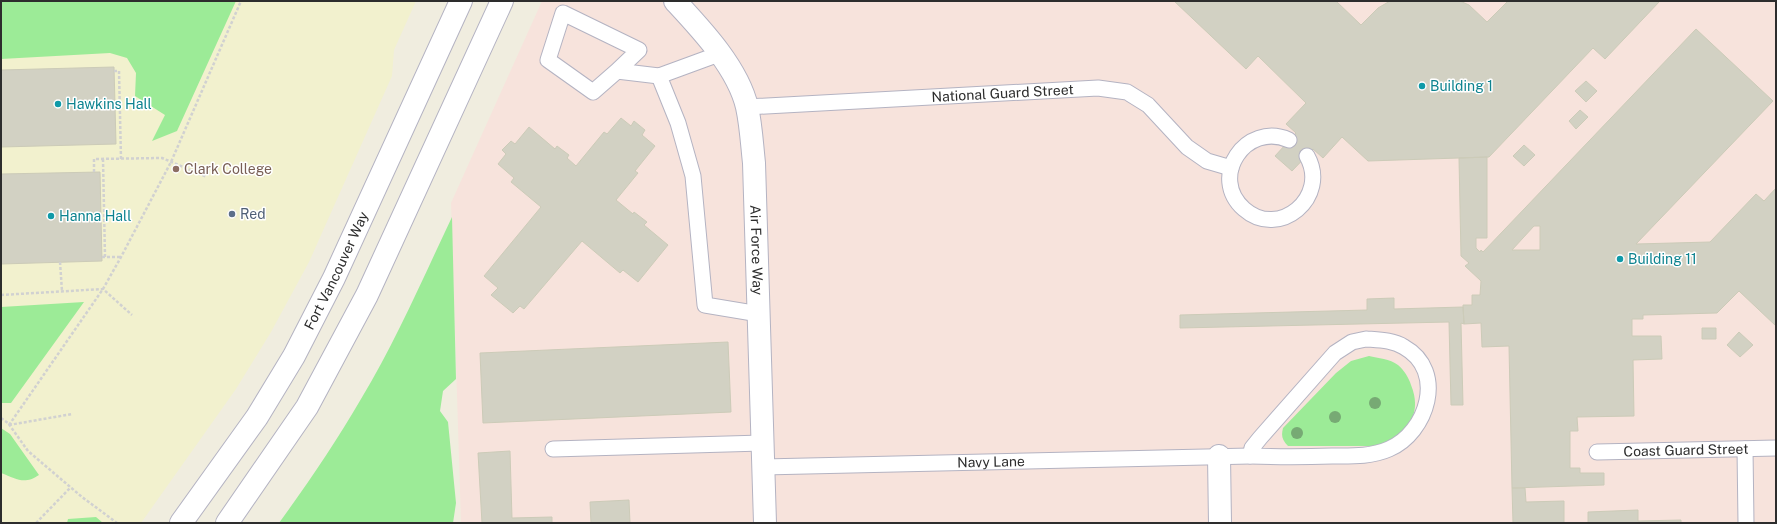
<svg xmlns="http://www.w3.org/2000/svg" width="1777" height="524" viewBox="0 0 1777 524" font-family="'Public Sans',sans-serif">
  <rect width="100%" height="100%" fill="#f0eddf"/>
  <path fill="#f2f1ce" d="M1,1h415l-22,49 -2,26 -83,186 -38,70 -35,57 -95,134h-140z"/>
  <path fill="#f7e3dc" d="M542,1h1234v522h-1315l-10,-320z"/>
  <path fill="#9ceb97" d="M1,1h235l-59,130 -25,10 13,-26 -30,-19 1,-23 -9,-15 -17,-5 -109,6z
    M452,217l4,162 -13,12 -3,20 8,11 8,81 -3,20h-174c29,-40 57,-81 82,-124 35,-58 62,-121 91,-182z
    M84,302l-73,101h-10v-96z
    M1369,356c9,2 21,3 29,9 6,5 11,13 13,20 13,31 -7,54 -36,61h-87c-6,-6 -7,-10 -5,-18l53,-55 15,-12z
    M1,428l9,6 29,41c-15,10 -22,4 -38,-2z
    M96,517l7,6h-36l1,-4z"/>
  <path fill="#d2d1c3" stroke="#cccbb8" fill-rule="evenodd" d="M1174,1h162l25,24 17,-17 12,-7h70l9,4 18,17 21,-21h152l-55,58 -12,-11 -104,109 -121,4 -26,-24 -19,21 -10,-9 -21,22 -17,-15 21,-23 -10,-9 20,-21 -48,-47 -12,13z
    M1696,29l77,72 -137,143 74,-2 46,-48 8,7 12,-13v138l-37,-35 -22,22 -74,2v4h-11v17h29l1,23 -29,1 1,56 -57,1 1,14h-8v37h10v5h24v12l-92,3 -3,-142 -27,1 -1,-24 -17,1 -1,-19h9v-10h8l1,-14 -16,-15 4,-3 -8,-7 -2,-98 28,-1v81h-11v10l4,4 1,-2 2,2zM1534,226h6v24h-28z
    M114,67l2,77 -115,3v-77z
    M1586,81l11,10 -11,11 -11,-11z
    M1580,110l8,7 -12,12 -7,-8z
    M621,118l10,8 3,-5 11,9 -3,5 13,11 -20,25 3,2 -22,27 17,14 1,-2 13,10 -3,3 24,20 -30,37 -15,-12 -3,3 -38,-32 -58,68 -4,-3 -7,7 -22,-18 7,-7 -14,-12 57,-69 -30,-25 3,-4 -16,-14 8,-10 -4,-4 9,-9 4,3 14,-17 26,22 2,-3 12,9 -2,3 9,8 28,-34 3,2z
    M1524,145l11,10 -11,11 -11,-10z
    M100,172l2,89 -101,3v-90z
    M1394,298v11l69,-2 1,17 -3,-1 2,82h-12l-2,-83 -269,6v-13l187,-5v-11z
    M1702,328h14v11h-14z
    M1739,332l14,13 -13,12 -13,-12z
    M728,342l3,70 -248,11 -3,-70z
    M510,451l2,67 40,-1v6h-70l-4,-70z
    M1512,488h13l1,14 38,-1v22h-51z
    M629,500l1,23h-39l-1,-21z
    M1638,510v11l43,-1v3h-93v-11z"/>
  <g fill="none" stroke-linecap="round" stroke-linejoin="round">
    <defs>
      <g id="service">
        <path d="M617,71l-24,21 -45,-32 15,-47 76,37 -22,21 42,5 60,-22"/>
        <path d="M659,76l19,47 15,53 12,129 54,9"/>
        <path id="s1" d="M747,107l351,-19 29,4 21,13 39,42 20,14 24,7"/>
        <path d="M1289,140c-43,-19 -81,37 -45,69 35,31 86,-12 63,-53"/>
        <path d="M1366,339c13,1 27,1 38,8 43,24 23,86 -15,102 -18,8 -38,7 -57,7 -27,1 -55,1 -82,0l2,-8 8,-10 75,-85 17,-11z"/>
        <path d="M553,449l209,-6"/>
        <path d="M1745,449l1,74"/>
        <path id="s2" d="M1597,452l179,-4"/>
        <path id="s3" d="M763,467l487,-11"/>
      </g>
      <g id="minor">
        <path id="s4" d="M675,1c26,28 63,67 72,106 4,18 5,38 7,56l11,360"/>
        <path d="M1219,456l1,67"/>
      </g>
      <g id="tertiary">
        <path id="s5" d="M181,523l76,-106 37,-61 40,-78 127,-277"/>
        <path d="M227,523l80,-116 60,-112 135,-294"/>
      </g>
    </defs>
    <use href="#service" stroke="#b4b3c2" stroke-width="17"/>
    <use href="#minor" stroke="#b4b3c2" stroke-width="24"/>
    <use href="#tertiary" stroke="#b4b3c2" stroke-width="24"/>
    <path stroke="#d1d1d1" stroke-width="2.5" stroke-dasharray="3 2" stroke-linecap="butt" d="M114,71h5l2,88
      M103,159l2,98
      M94,172v-13l68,-1 45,19
      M102,257h19
      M60,262l2,29
      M1,295l102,-6 29,26
      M1,418l7,5 20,28 54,46 35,26
      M9,425l94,-136 18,-32 50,-95 70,-161
      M9,425l63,-11
      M36,523l35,-36"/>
    <use href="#service" stroke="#fff" stroke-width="15"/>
    <use href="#minor" stroke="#fff" stroke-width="22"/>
    <use href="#tertiary" stroke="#fff" stroke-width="22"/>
  </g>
  <g fill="#77aa74">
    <circle cx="1375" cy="403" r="6"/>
    <circle cx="1335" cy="417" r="6"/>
    <circle cx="1297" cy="433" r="6"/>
  </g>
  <g fill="#0f9aa8" stroke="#fff" stroke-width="1.5">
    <circle cx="1422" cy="86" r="4"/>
    <circle cx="58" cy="104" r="4"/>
    <circle cx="51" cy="216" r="4"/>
    <circle cx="1620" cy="259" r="4"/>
  </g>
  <circle fill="#8d6e63" stroke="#fff" stroke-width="1.5" cx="176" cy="169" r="4"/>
  <circle fill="#5c6f8a" stroke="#fff" stroke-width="1.5" cx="232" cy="214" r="4"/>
  <g text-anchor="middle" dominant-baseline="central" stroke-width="3" stroke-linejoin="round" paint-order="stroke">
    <g font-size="14" fill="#0d838f" stroke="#fff" text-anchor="start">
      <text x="1430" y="86">Building 1</text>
      <text x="66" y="104">Hawkins Hall</text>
      <text x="59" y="216">Hanna Hall</text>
      <text x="1628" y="259">Building 11</text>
    </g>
    <g font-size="14" fill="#2d2d2d" stroke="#fff">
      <text stroke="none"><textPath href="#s1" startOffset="256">National Guard Street</textPath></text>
      <text stroke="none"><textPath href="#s4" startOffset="273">Air Force Way</textPath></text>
      <text stroke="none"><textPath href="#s5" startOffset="297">Fort Vancouver Way</textPath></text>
      <text stroke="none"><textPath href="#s2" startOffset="89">Coast Guard Street</textPath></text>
      <text stroke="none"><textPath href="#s3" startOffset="228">Navy Lane</textPath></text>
    </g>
    <g font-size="14" fill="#785e54" stroke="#fff" text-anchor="start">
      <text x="184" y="169">Clark College</text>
    </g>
    <g font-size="14" fill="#4e5e75" stroke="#fff" text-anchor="start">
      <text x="240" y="214">Red</text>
    </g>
  </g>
  <rect width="1777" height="524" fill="none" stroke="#2d2d2d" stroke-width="4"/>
</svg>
